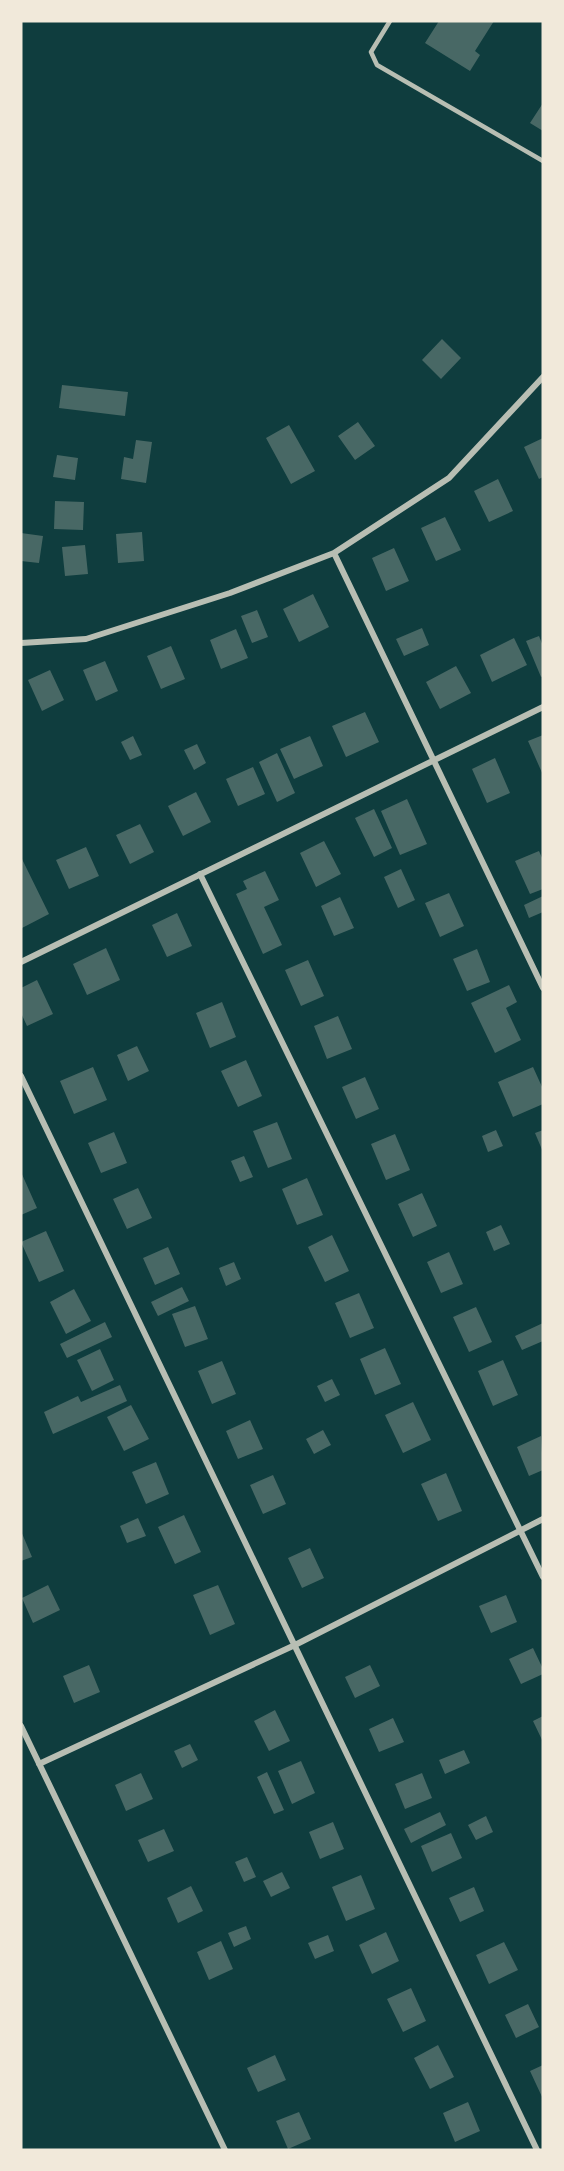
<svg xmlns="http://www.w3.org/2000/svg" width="564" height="2171" viewBox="0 0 564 2171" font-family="Rubik,sans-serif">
  <rect width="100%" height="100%" fill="#0f3d3e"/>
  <path fill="#486865" d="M439,21h55l-19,30 5,4 -10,16 -45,-28z
    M543,103v28l-13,-8z
    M442,339l19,19 -20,21 -19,-19z
    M62,385l66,7 -3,24 -66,-8z
    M358,422l17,24 -20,14 -17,-24z
    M289,425l26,46 -24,13 -25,-46z
    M543,438v39l-4,2 -15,-32z
    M136,440l16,2 -6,41 -25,-4 3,-22 9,2z
    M57,455l21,3 -3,22 -22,-3z
    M498,479l15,32 -24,11 -15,-31z
    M55,501l29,1 -1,28 -29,-1z
    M445,517l16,33 -25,11 -15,-33z
    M142,532l2,29 -26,2 -2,-29z
    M21,533l22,3 -4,27 -18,-2z
    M85,545l3,29 -23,2 -3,-29z
    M394,548l15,33 -23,10 -14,-33z
    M313,594l16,33 -30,15 -16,-33z
    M257,610l11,27 -16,6 -11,-27z
    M422,628l7,17 -25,11 -8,-17z
    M236,629l12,29 -27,11 -11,-29z
    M539,636l4,10v30l-2,1 -15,-36z
    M514,638l13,27 -35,17 -12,-27z
    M171,646l14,33 -24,10 -14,-33z
    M105,661l13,30 -22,10 -13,-31z
    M456,666l15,27 -31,16 -14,-27z
    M50,670l14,30 -22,11 -14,-31z
    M365,712l14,30 -33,15 -14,-31z
    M543,735v40l-15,-34z
    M133,736l9,19 -12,5 -9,-18z
    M310,736l13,30 -29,13 -14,-30z
    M197,744l9,19 -12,7 -10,-20z
    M277,753l18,40 -18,9 -18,-40z
    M495,758l15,35 -23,10 -15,-34z
    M253,767l12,27 -27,12 -12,-27z
    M196,792l15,30 -28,14 -15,-30z
    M407,799l20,45 -27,11 -19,-44z
    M374,809l18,39 -18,9 -19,-39z
    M140,824l14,28 -24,12 -14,-29z
    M324,841l17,33 -25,13 -16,-34z
    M86,847l13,29 -30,13 -13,-29z
    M539,851l4,9v29l-13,5 -15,-33z
    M21,857l28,57 -27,14 -1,-2z
    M401,869l14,31 -17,8 -14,-31z
    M265,871l14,29 -15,7 18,38 -19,9 -27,-60 11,-5 -4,-8z
    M449,893l15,33 -24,11 -15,-34z
    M543,896v16l-14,6 -5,-13z
    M340,897l14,31 -20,8 -13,-30z
    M177,913l15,33 -25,11 -15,-32z
    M106,948l14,32 -33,15 -14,-31z
    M477,949l13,33 -23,9 -14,-32z
    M308,960l16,36 -23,10 -16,-36z
    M37,980l16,34 -26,12 -6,-13v-25z
    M509,985l8,17 -11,6 15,32 -26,13 -24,-50z
    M222,1002l14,35 -26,11 -14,-35z
    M338,1016l14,33 -25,10 -13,-33z
    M137,1046l12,25 -21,10 -11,-26z
    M246,1060l16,36 -24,11 -17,-36z
    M93,1067l14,33 -33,14 -14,-33z
    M533,1067l10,22v15l-30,13 -15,-35z
    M365,1077l14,32 -23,10 -14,-32z
    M277,1122l15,37 -24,9 -15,-37z
    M496,1130l7,16 -15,6 -6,-16z
    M543,1130v22l-8,-19z
    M114,1132l13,31 -26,10 -13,-30z
    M395,1134l15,36 -24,10 -15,-36z
    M244,1156l9,21 -13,5 -9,-21z
    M21,1172l16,36 -16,7z
    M307,1178l16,37 -26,10 -15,-36z
    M138,1188l14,30 -25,11 -14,-30z
    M422,1193l15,33 -24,11 -15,-33z
    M501,1225l9,19 -16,7 -8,-19z
    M46,1231l18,40 -25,11 -18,-40z
    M332,1235l17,36 -24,11 -17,-35z
    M168,1247l12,27 -25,11 -12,-27z
    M449,1252l14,32 -22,9 -14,-31z
    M234,1262l7,17 -15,7 -7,-18z
    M182,1287l7,14 -31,15 -7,-14z
    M74,1289l17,32 -25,13 -16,-32z
    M359,1293l15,35 -24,10 -15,-35z
    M195,1306l13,33 -23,8 -13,-33z
    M476,1307l16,35 -23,10 -16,-35z
    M105,1322l7,15 -45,21 -7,-14z
    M543,1323v18l-21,9 -7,-14z
    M385,1348l16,36 -26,11 -15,-36z
    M100,1349l14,31 -22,11 -15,-31z
    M503,1360l15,35 -25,11 -15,-35z
    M222,1361l14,33 -24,10 -14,-33z
    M332,1379l8,16 -15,7 -8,-16z
    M120,1385l7,16 -74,33 -9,-22 34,-16 3,6z
    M413,1402l18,38 -28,13 -18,-38z
    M131,1405l18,34 -25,12 -17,-34z
    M250,1420l13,29 -25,10 -12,-28z
    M323,1430l8,15 -17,9 -8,-15z
    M541,1436l2,34 -14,6 -12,-29z
    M156,1462l13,32 -23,10 -14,-32z
    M446,1473l16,38 -24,10 -17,-37z
    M273,1475l13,29 -23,10 -13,-29z
    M184,1515l17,37 -26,12 -17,-37z
    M138,1518l8,18 -19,7 -7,-17z
    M21,1531l11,26 -11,4z
    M310,1548l14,30 -22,10 -14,-30z
    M48,1585l12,25 -27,13 -11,-25z
    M218,1585l17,39 -25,11 -17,-40z
    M506,1595l11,27 -26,11 -12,-27z
    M533,1648l10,21v5l-22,10 -12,-25z
    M89,1665l11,27 -26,11 -11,-27z
    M370,1665l10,21 -25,12 -10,-21z
    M275,1710l15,31 -21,10 -15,-30z
    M543,1716v26l-10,-21z
    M393,1718l11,24 -25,10 -10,-23z
    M190,1744l8,16 -16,8 -8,-17z
    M464,1750l6,13 -25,11 -6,-14z
    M301,1761l14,32 -23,11 -14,-33z
    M267,1772l17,38 -10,4 -17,-37z
    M141,1773l12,26 -27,12 -11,-26z
    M422,1773l10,25 -27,11 -10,-25z
    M440,1812l6,13 -35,18 -7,-14z
    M486,1816l7,16 -17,8 -8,-15z
    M333,1822l11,27 -24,10 -11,-27z
    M164,1829l10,22 -26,11 -10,-22z
    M451,1833l11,25 -30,14 -11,-26z
    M247,1857l9,20 -12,5 -9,-20z
    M282,1872l8,16 -19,9 -8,-16z
    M361,1875l14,34 -29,12 -14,-34z
    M191,1886l12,25 -25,12 -11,-25z
    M474,1887l10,24 -24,11 -11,-24z
    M246,1926l5,13 -17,8 -6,-14z
    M386,1932l13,29 -27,13 -13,-29z
    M328,1935l6,16 -19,8 -7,-16z
    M221,1941l12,28 -24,11 -12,-28z
    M504,1942l14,28 -29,14 -13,-29z
    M411,1988l15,33 -23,11 -16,-33z
    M528,2004l11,23 -23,11 -11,-23z
    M438,2045l16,32 -24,12 -16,-31z
    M275,2055l11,25 -28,12 -11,-24z
    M543,2065v34l-13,-28z
    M468,2102l12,29 -25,11 -12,-29z
    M299,2112l12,27 -23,10 -12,-28z"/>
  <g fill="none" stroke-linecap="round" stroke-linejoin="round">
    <path stroke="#b8beb3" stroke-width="4.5" d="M390,21l-19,31 6,13 166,96"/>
    <path stroke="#b8beb3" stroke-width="6" d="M334,553l209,435
      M21,643l65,-4 144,-46 104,-40 115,-75 94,-101
      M200,874l343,703
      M21,962l522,-255
      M21,1076l516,1074
      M21,1726l204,424
      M39,1764l256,-119 248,-126"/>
  </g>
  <rect width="564" height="2171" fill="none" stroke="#f1e9da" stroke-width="45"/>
</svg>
